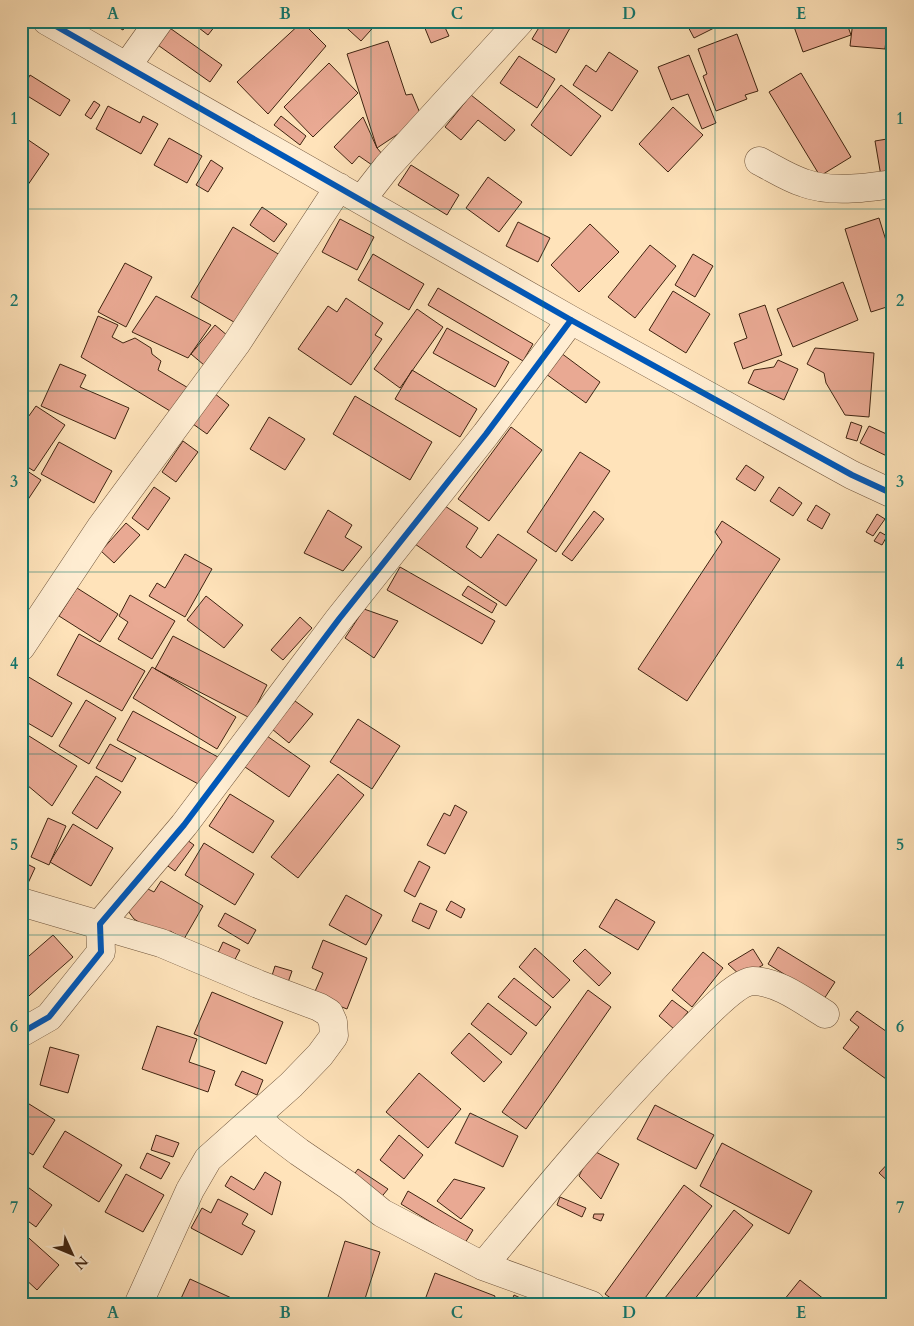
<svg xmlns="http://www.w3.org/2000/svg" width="914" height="1326" viewBox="0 0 914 1326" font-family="Cardo,serif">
  <rect width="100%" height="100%" fill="#ffe3ba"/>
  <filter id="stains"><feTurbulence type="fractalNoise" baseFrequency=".004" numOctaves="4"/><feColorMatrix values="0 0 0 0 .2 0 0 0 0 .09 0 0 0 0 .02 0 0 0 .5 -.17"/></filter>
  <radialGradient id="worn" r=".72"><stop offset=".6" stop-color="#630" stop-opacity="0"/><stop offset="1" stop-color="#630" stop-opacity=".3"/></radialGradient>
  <path fill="#e9a993" stroke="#3f2411" d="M107,21h22l-6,9z
    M190,21h29l-11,14z
    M267,21h35l-24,7z
    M339,21h40l-18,20z
    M422,21h20l7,15 -18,7z
    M543,21h31l-18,32 -24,-14z
    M685,21h31l2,5 -24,12z
    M792,21h54l5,14 -48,17z
    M853,21h40v19h-7l-1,9 -35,-3z
    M302,22l24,24 -58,68 -31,-32z
    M167,26l55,39 -12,17 -55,-39z
    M737,34l21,57 -13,4 2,4 -31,12 -13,-35 4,-2 -9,-25z
    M388,41l18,54 6,-1 10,24 -45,30 -30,-94z
    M609,52l29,19 -26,40 -39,-26 13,-20 10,7z
    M689,55l27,68 -14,6 -14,-35 -17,6 -13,-33z
    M519,56l36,23 -18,29 -37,-25z
    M329,63l29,30 -45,44 -29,-30z
    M801,73l50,84 -31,19 -51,-84z
    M30,75l40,25 -10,16 -39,-24z
    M561,85l40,31 -30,40 -40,-31z
    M471,95l44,35 -10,11 -27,-21 -17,20 -16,-13z
    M94,101l6,4 -9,14 -6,-4z
    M108,106l32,17 3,-7 15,8 -17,30 -45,-25z
    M673,107l30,28 -35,37 -29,-28z
    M281,116l25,20 -6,9 -26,-20z
    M363,117l14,31 6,7 -11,10 -13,-9 -7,8 -18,-17z
    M21,135l28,19 -28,41z
    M169,138l33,18 -15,27 -33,-18z
    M893,138v42l-11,2 -7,-41z
    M211,160l12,8 -15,24 -12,-7z
    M411,165l48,30 -12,20 -49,-30z
    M488,177l34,25 -23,30 -33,-24z
    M262,207l25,17 -13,18 -24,-17z
    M879,218l14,45v42l-22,7 -26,-83z
    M340,219l34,18 -17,33 -35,-18z
    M518,222l32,16 -12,24 -32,-16z
    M590,224l29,28 -40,40 -28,-27z
    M233,227l47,28 -41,70 -48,-28z
    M650,245l26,21 -41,52 -27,-21z
    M373,254l51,30 -15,26 -51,-30z
    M693,254l20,12 -18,31 -20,-12z
    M125,263l27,14 -26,50 -28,-15z
    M843,282l15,38 -65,27 -16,-38z
    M438,288l95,56 -10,17 -95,-56z
    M673,291l37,23 -24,39 -37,-23z
    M156,296l55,29 -23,33 -56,-26z
    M346,298l37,25 -8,12 7,4 -31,46 -53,-36 30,-43 9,6z
    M765,305l17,50 -39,14 -9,-26 13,-5 -8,-24z
    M417,309l26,18 -43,61 -26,-19z
    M98,316l20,9 -6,12 11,6 12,-5 16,10 1,6 9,7 -3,9 32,19 -15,25 -94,-57z
    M215,325l13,11 -24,29 -13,-11z
    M447,328l62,34 -14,25 -62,-34z
    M815,348l59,5 -5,64 -24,-2 -19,-32 -2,-10 -17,-9z
    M561,353l39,29 -14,21 -40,-29z
    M778,360l20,9 -14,31 -36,-17 6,-13 20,-3z
    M60,364l26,11 -6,12 49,21 -14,31 -74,-33z
    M412,370l65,39 -17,28 -65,-38z
    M209,389l20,16 -22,29 -21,-15z
    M355,396l77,46 -22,38 -77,-46z
    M36,406l29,19 -31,46 -13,-8v-36z
    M269,417l36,22 -20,31 -35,-21z
    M851,422l11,4 -5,15 -11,-3z
    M869,426l24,11v22l-33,-16z
    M511,427l31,23 -53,71 -31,-22z
    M183,441l15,11 -22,30 -14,-10z
    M59,442l53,29 -18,32 -53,-29z
    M580,452l30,19 -54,81 -29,-20z
    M746,465l18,12 -9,14 -19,-12z
    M21,467l20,13 -14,21 -6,-3z
    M154,487l16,11 -22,32 -16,-12z
    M779,487l23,16 -9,13 -23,-15z
    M439,502l39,26 -12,19 15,11 17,-24 39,26 -31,46 -94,-64z
    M816,505l14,9 -8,15 -15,-9z
    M328,510l24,15 -7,12 17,10 -19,24 -39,-18z
    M594,511l10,8 -32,42 -10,-7z
    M877,514l8,5 -12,17 -7,-4z
    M722,521l58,38 -93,142 -49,-32 84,-127 -7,-10z
    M126,523l14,12 -26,28 -13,-12z
    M880,532l7,4 -5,9 -8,-4z
    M893,536v11l-5,-2z
    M185,554l27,15 -27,48 -36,-21 8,-13 8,5z
    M400,567l95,54 -13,23 -95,-54z
    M468,586l29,18 -5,9 -30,-18z
    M77,588l41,26 -18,28 -41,-26z
    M130,595l45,26 -23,38 -34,-20 10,-17 -9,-6z
    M206,596l37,29 -19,23 -37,-28z
    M364,609l34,12 -24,37 -29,-20z
    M21,612l7,4 -7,11z
    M300,617l12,11 -29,32 -12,-10z
    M79,634l66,37 -23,40 -65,-36z
    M173,636l94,49 -17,33 -95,-49z
    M152,667l84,50 -19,32 -84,-51z
    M22,673l50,30 -20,34 -31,-18z
    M86,700l30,18 -27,46 -30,-18z
    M295,701l18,13 -24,29 -17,-14z
    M133,711l85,46 -16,29 -85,-46z
    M358,719l42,27 -28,43 -42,-27z
    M21,731l56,35 -25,40 -31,-26z
    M267,736l43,30 -21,31 -44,-30z
    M110,744l26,14 -14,24 -26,-14z
    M338,774l26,21 -66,83 -27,-21z
    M96,776l25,16 -24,37 -25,-16z
    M230,794l44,27 -21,32 -44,-27z
    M455,805l12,7 -22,42 -18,-9 17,-32 6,3z
    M48,818l18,8 -17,39 -18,-8z
    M73,824l40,24 -22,38 -41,-24z
    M183,837l11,8 -19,26 -10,-7z
    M204,843l50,31 -19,31 -50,-30z
    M21,861l14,7 -12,26 -2,-1z
    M419,861l11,6 -15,30 -11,-6z
    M161,881l42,25 -19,33 -14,-8 -9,5 -27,-17 -6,-8 14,-25 12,6z
    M346,895l36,20 -16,30 -37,-20z
    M616,899l39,23 -17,28 -39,-23z
    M451,901l14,8 -4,9 -15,-8z
    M420,903l17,8 -8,18 -17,-8z
    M225,913l31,17 -8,14 -30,-18z
    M53,935l20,22 -52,46v-40z
    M323,940l44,18 -20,51 -34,-13 10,-23 -11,-5z
    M223,942l17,8 -7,13 -16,-8z
    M778,947l57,35 -11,17 -56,-35z
    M535,948l35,32 -17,18 -34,-31z
    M585,949l26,24 -12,13 -26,-25z
    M753,949l10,16 -21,12 -14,-13z
    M703,952l20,16 -31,39 -20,-17z
    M275,966l17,5 -6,17 -16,-6z
    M514,978l37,29 -15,19 -38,-29z
    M588,990l23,17 -85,122 -24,-17z
    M212,992l71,30 -17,42 -72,-30z
    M672,1000l16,12 -14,17 -15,-13z
    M488,1003l39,30 -16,22 -40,-31z
    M857,1011l36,25v48l-50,-36 16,-21 -9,-7z
    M157,1026l40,13 -8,23 26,9 -7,21 -66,-23z
    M469,1033l33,29 -18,20 -33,-29z
    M50,1047l29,8 -11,38 -28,-8z
    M242,1071l21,9 -6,15 -22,-10z
    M419,1073l42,36 -33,39 -42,-36z
    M21,1099l34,21 -22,35 -12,-7z
    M655,1105l59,30 -18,34 -59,-30z
    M470,1113l48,23 -15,31 -48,-24z
    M65,1131l57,34 -23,37 -56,-35z
    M156,1135l23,8 -6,14 -22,-7z
    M399,1135l24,20 -19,24 -24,-19z
    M722,1143l90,48 -23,43 -89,-48z
    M592,1150l27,14 -18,35 -22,-23z
    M147,1153l23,10 -9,16 -21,-11z
    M893,1158v28l-14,-13z
    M358,1169l30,20 -9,11 -29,-20z
    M265,1172l16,10 -9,33 -47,-29 6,-10 23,14z
    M126,1174l38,21 -21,37 -38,-20z
    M454,1179l31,9 -24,31 -24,-18z
    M21,1182l31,23 -16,22 -15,-11z
    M684,1185l28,21 -72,99h-20l-15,-11z
    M408,1191l65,39 -8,13 -64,-39z
    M560,1197l26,11 -4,9 -25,-12z
    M218,1199l30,15 -6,10 13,7 -13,24 -51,-27 11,-20 9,5z
    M734,1210l19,15 -63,80h-27l-2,-2z
    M594,1214h10l-3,7 -8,-3z
    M21,1231l38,34 -22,25 -16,-15z
    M345,1241l35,11 -17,53h-10l-25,-8z
    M435,1273l60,23 -3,9h-69z
    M190,1279l48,22 -1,4h-59z
    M800,1280l25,20 -4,5h-41z
    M514,1295l21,10h-25z"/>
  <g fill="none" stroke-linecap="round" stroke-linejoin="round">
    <defs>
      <path id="minor" d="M47,21l524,299 281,155 41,19
        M127,66l32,-45
        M759,161c14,7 29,17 45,22 27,10 61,5 89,1
        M362,199l25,-32 133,-146
        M21,647l80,-120 135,-183 103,-157
        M21,902l140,41 97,41 61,23 10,6 4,9 1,14 -14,19 -29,30 -83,74 -18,31 -52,115
        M21,1033l28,-16 52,-65 -1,-28 84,-99 155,-206 147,-185 85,-114
        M257,1116l13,14 29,22 50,34 33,27 101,53 108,39
        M483,1266c67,-81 134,-162 208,-236 13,-13 45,-48 62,-49 25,0 52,21 72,33"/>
    </defs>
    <use href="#minor" stroke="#6f543b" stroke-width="29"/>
    <use href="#minor" stroke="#ffedd2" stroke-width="28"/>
    <defs>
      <path id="cycleway" d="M47,21l524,299 281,155 41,19
        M21,1033l28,-16 52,-65 -1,-28 84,-99 155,-206 147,-185 85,-114"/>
    </defs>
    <use href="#cycleway" stroke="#ffedd2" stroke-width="9"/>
    <use href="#cycleway" stroke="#0057b8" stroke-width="6"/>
  </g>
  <path fill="none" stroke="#0f766e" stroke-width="1" stroke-opacity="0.55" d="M199,21v1284M371,21v1284M543,21v1284M715,21v1284M21,209h872M21,391h872M21,572h872M21,754h872M21,935h872M21,1117h872"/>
  <rect width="914" height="1326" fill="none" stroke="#ffe3ba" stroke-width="55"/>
  <g transform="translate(72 1254) rotate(134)" stroke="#ffedd2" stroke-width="4" paint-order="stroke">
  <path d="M0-4L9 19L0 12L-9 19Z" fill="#3f2411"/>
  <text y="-8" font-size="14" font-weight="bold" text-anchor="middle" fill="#3f2411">N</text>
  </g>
  <rect x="28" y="28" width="858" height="1270" fill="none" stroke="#0f766e" stroke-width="2"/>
  <g font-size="16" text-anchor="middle" font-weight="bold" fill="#0f766e">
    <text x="113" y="19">A</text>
    <text x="285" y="19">B</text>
    <text x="457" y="19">C</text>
    <text x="629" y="19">D</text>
    <text x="801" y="19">E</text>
    <text x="14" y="124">1</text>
    <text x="900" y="124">1</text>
    <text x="14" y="306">2</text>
    <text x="900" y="306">2</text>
    <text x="14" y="487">3</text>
    <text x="900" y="487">3</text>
    <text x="14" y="669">4</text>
    <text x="900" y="669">4</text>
    <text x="14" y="850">5</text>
    <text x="900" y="850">5</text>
    <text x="14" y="1032">6</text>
    <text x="900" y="1032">6</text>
    <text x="14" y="1213">7</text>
    <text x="900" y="1213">7</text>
    <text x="113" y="1318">A</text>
    <text x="285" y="1318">B</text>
    <text x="457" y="1318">C</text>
    <text x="629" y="1318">D</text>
    <text x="801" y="1318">E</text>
  </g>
  <rect width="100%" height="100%" filter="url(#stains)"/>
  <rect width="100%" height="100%" fill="url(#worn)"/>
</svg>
